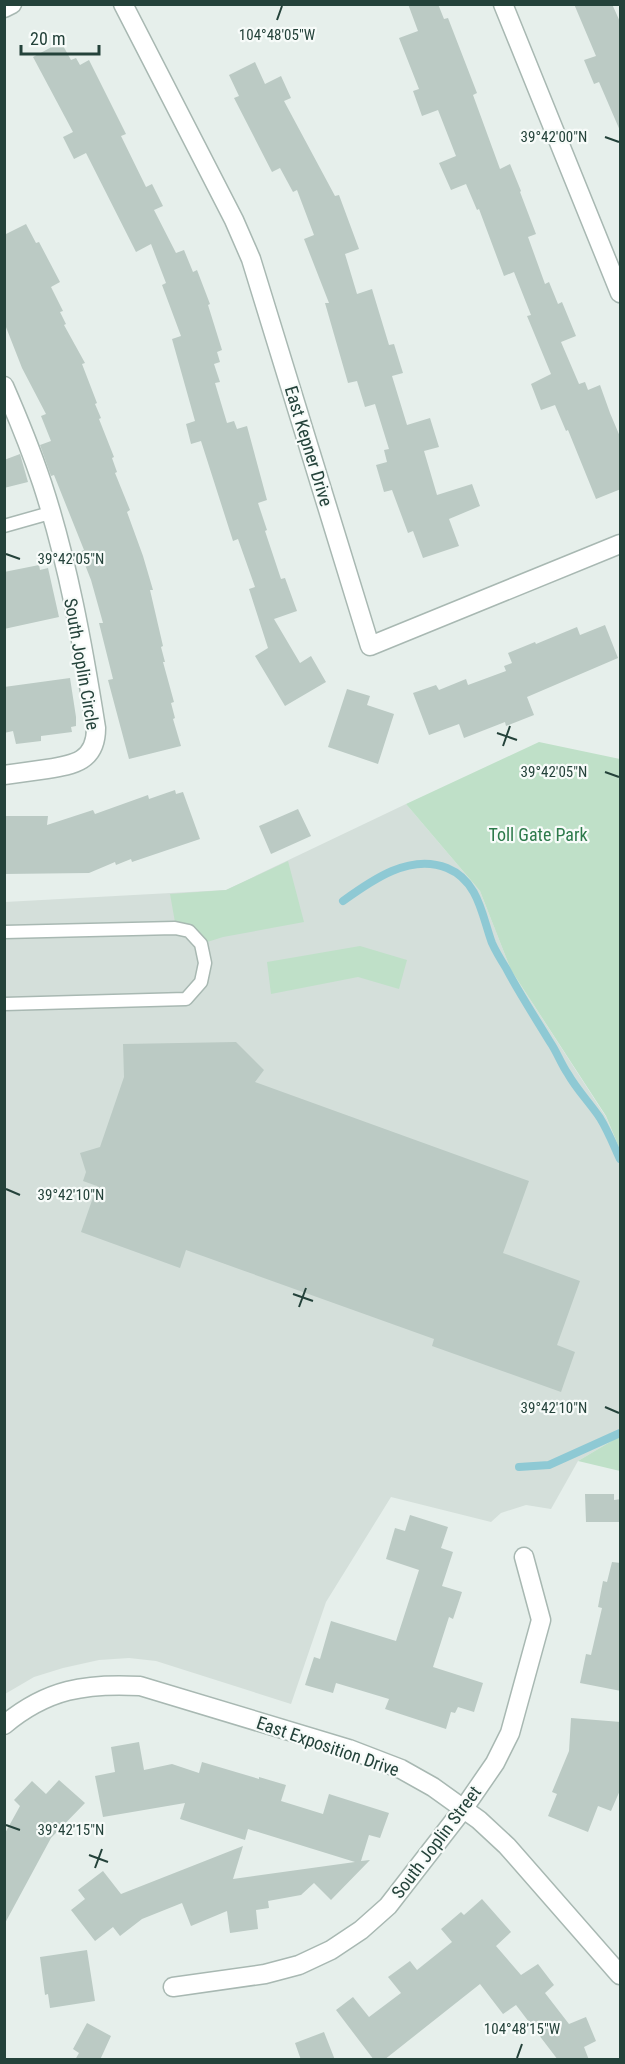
<svg xmlns="http://www.w3.org/2000/svg" width="625" height="2064" viewBox="0 0 625 2064" font-family="'Roboto Condensed',sans-serif">
  <rect width="100%" height="100%" fill="#e6efeb"/>
  <path fill="#d4dfda" d="M406,804l74,87 31,79 95,147 14,33v286l-42,25 -27,48 -25,-4 -25,8 -10,9 -100,-25 -65,105 -35,102 -135,-43 -27,-3 -30,2 -36,8 -29,9 -29,17v-792l221,-12z"/>
  <path fill="#bfe0c8" d="M539,742l81,17v391l-14,-34 -95,-146 -31,-79 -74,-87z
    M288,861l16,61 -81,15 -22,7 -25,-16 -6,-34 56,-4z
    M360,946l47,14 -8,29 -41,-12 -87,17 -4,-32z
    M620,1436v35l-42,-10z"/>
  <g fill="none" stroke-linecap="round" stroke-linejoin="round">
    <path stroke="#8ec9d4" stroke-width="8" d="M343,901c29,-21 67,-48 104,-33 32,13 35,48 45,75 4,9 9,17 14,25 13,25 29,49 44,74 7,10 11,22 18,32 9,16 22,29 32,44 8,13 14,28 20,41
      M519,1467l30,-2 71,-32"/>
  </g>
  <path fill="#bbcac4" d="M408,4h30l6,15 4,-1 29,75 -4,2 27,74 10,-5 11,27 -1,1 16,42 -8,3 17,47 4,-2 9,22 4,-2 14,34 -15,6 18,42 6,-2 3,8 12,-5 10,28 11,26v50l-25,10 -28,-69 -2,1 -11,-26 -14,5 -10,-26 20,-10 -24,-58 4,-1 -17,-43 -10,4 -25,-67 -2,1 -11,-26 -15,6 -12,-27 17,-7 -18,-46 -16,6 -9,-25 6,-2 -20,-51 19,-7z
    M574,4h38l9,20v109l-22,-51 -5,2 -10,-24 12,-4z
    M61,42l10,18 5,-2 4,7 9,-5 37,74 -5,2 25,51 6,-3 11,22 -9,4 22,43 8,-3 9,22 4,-2 13,34 -2,1 14,45 -5,2 3,10 -6,2 6,18 -5,1 12,40 7,-2 3,8 10,-3 20,74 -9,3 9,27 -2,1 16,48 4,-1 12,33 -23,8 26,44 11,-7 15,26 -41,24 -30,-50 13,-8 -19,-59 6,-2 -17,-48 -5,2 -32,-100 -10,3 -5,-20 9,-3 -23,-82 9,-3 -19,-51 4,-2 -15,-39 -15,8 -50,-99 -12,6 -11,-22 10,-5 -40,-75z
    M255,62l10,22 16,-8 10,22 -7,3 51,95 4,-1 20,54 -14,5 12,40 15,-5 17,56 5,-1 9,29 -11,3 15,49 23,-7 9,29 -15,4 13,44 35,-11 8,22 -31,13 10,27 -36,12 -10,-27 -5,2 -16,-43 -8,2 -8,-27 11,-3 -3,-12 5,-1 -14,-45 -10,3 -8,-26 -9,2 -23,-80h4l-25,-64 10,-4 -17,-45 -4,2 -13,-24 -8,4 -38,-74 5,-2 -10,-21z
    M26,224l10,19 3,-1 21,40 -9,5 12,24 -3,1 6,12 -2,1 21,38 -3,1 15,39 -2,1 6,14 -2,1 15,38 -2,1 5,14 -2,1 15,37 -3,2 16,44 10,34h-3l13,56 -2,1 4,15h-2l11,40 -3,1 4,15 -2,1 8,27 -52,13 -21,-79 5,-1 -14,-56h4l-12,-43 -11,-28 4,-2 -30,-75 -3,1 -11,-31 11,-4 -10,-25 5,-2 -24,-46 -18,-46v-87z
    M20,454l8,28 -24,6v-28z
    M39,565l1,5 8,-2 11,49 -55,12v-57z
    M605,625l13,33 -91,39 7,18 -28,11 -1,-4 -41,16 -5,-14 -30,11 -16,-42 23,-8 3,5 27,-11 2,6 38,-14 -2,-5 8,-3 -4,-10 27,-11 1,2 41,-17 3,8z
    M70,678l6,39v9l-5,1 1,5 -31,4v5l-25,3 -3,-13 -9,2v-46z
    M347,689l23,7 -3,9 27,9 -16,50 -50,-17z
    M175,790l1,4 7,-2 17,47 -68,23 -1,-3 -15,6 -1,-3 -26,11 -85,1v-58h44l-1,9 46,-15 2,4 53,-19 1,4z
    M298,809l13,27 -40,18 -12,-28z
    M236,1042l28,28 -9,12 274,99 -26,72 77,28 -23,64 18,7 -14,40 -129,-46 2,-7 -248,-89 -6,18 -99,-36 16,-46 -14,-5 3,-9 -6,-19 20,-6 24,-70 -1,-33z
    M585,1494h29v6l7,-1v23h-35z
    M410,1515l38,12 -7,21 12,4 -11,34 20,6 -9,27 -4,-2 -16,50 50,16 -9,29 -16,-5 -3,6 -4,-1 -5,17 -61,-20 4,-10 -53,-16 -3,10 -28,-8 9,-28 6,2 11,-38 65,20 23,-71 -33,-11 9,-31 10,3z
    M612,1562l9,1v128l-41,-8 6,-29 5,1 11,-47 -4,-1 5,-26 4,1z
    M571,1718l50,4v66l-10,23 -13,-5 -10,26 -40,-16 9,-22 -5,-2 17,-41z
    M139,1742l5,28 28,-6 27,9 3,-11 57,17v-2l27,8 -5,16 42,13 6,-20 60,19 -9,25 -11,-3 -8,26 9,-1 -39,40 -17,-17 -13,12 -33,6 1,7 -13,2 2,19 -28,4 -3,-22 -36,15 -9,-23 -40,16 -22,17 -7,-9 -18,14 -24,-31 14,-11 -7,-9 25,-19 18,23 122,-48 -10,33 122,-17 -107,-33 -3,11 -65,-21 5,-16 -82,14 -8,-41 20,-4 -4,-25z
    M59,1780l26,23 -34,35 -47,87v-90l16,-29 -6,-6 18,-19 14,13z
    M482,1899l29,33 -15,14 25,29 17,-11 16,21 -9,8 24,31 17,-7 10,24 -12,6 5,13h-31l-42,-55 -13,9 -23,-30 -96,76h-10l-38,-50 17,-13 16,20 32,-24 -13,-16 22,-16 7,9 35,-28 -11,-13 20,-17 3,3z
    M87,1950l8,51 -45,7 -2,-14 -3,1 -5,-38z
    M87,2023l24,13 -11,24h-25l4,-7 -6,-4z
    M324,2032l11,28h-34l-6,-17z"/>
  <g fill="none" stroke-linecap="round" stroke-linejoin="round">
    <defs>
      <path id="service" d="M4,526l46,-13
        M4,932l171,-4 14,3 12,13 4,19 -4,19 -15,17 -182,5"/>
      <path id="minor" d="M123,4l111,216 17,39 119,387 250,-102
        M503,4l117,289
        M4,8l8,-4
        M4,386c14,32 27,64 38,97 26,79 41,163 54,245 0,33 -22,37 -49,41 -14,2 -28,4 -43,6
        M4,1725c43,-36 82,-42 136,-39l209,63 52,20 32,18 46,33 28,26 113,129
        M173,1987l92,-13 34,-9 32,-15 30,-20 27,-24 76,-98 31,-45 15,-30 31,-113 -17,-63"/>
    </defs>
    <use href="#service" stroke="#a8b8b2" stroke-width="15"/>
    <use href="#minor" stroke="#a8b8b2" stroke-width="21"/>
    <use href="#service" stroke="#fff" stroke-width="12"/>
    <use href="#minor" stroke="#fff" stroke-width="18"/>
  </g>
  <path fill="none" stroke="#24423a" stroke-width="2" d="M277,20l5,-14M605,137l14,5M6,554l14,5M497,733l20,7M503,746l7,-20M605,772l14,5M6,1189l14,6M293,1294l20,7M299,1307l7,-19M605,1407l14,6M6,1825l14,5M89,1855l19,7M95,1868l7,-19M517,2058l5,-14"/>
  <g text-anchor="middle" dominant-baseline="central" stroke-width="4.5" stroke-linejoin="round" paint-order="stroke">
    <g font-size="18" fill="#24423a" stroke="#f7fbf9">
      <text transform="translate(309 446) rotate(73)">East Kepner Drive</text>
      <text transform="translate(82 664) rotate(80)">South Joplin Circle</text>
      <text transform="translate(328 1746) rotate(19)">East Exposition Drive</text>
      <text transform="translate(436 1842) rotate(-53)">South Joplin Street</text>
    </g>
    <g font-size="18" fill="#2d7a4b" stroke="#f7fbf9">
      <text x="538" y="834">Toll Gate Park</text>
    </g>
  </g>
  <g font-size="15" text-anchor="middle" fill="#24423a" stroke="#f7fbf9" stroke-width="4.5" stroke-linejoin="round" paint-order="stroke">
    <text x="277" y="40">104°48'05"W</text>
    <text x="554" y="142">39°42'00"N</text>
    <text x="71" y="564">39°42'05"N</text>
    <text x="554" y="777">39°42'05"N</text>
    <text x="71" y="1200">39°42'10"N</text>
    <text x="554" y="1413">39°42'10"N</text>
    <text x="71" y="1835">39°42'15"N</text>
    <text x="522" y="2034">104°48'15"W</text>
  </g>
  <rect width="625" height="2064" fill="none" stroke="#24423a" stroke-width="12"/>
  <path d="M21 45v9h78v-9" fill="none" stroke="#24423a" stroke-width="3"/>
  <text x="30" y="45" font-size="18" fill="#24423a" stroke="#f7fbf9" stroke-width="4.5" paint-order="stroke">20 m</text>
</svg>
